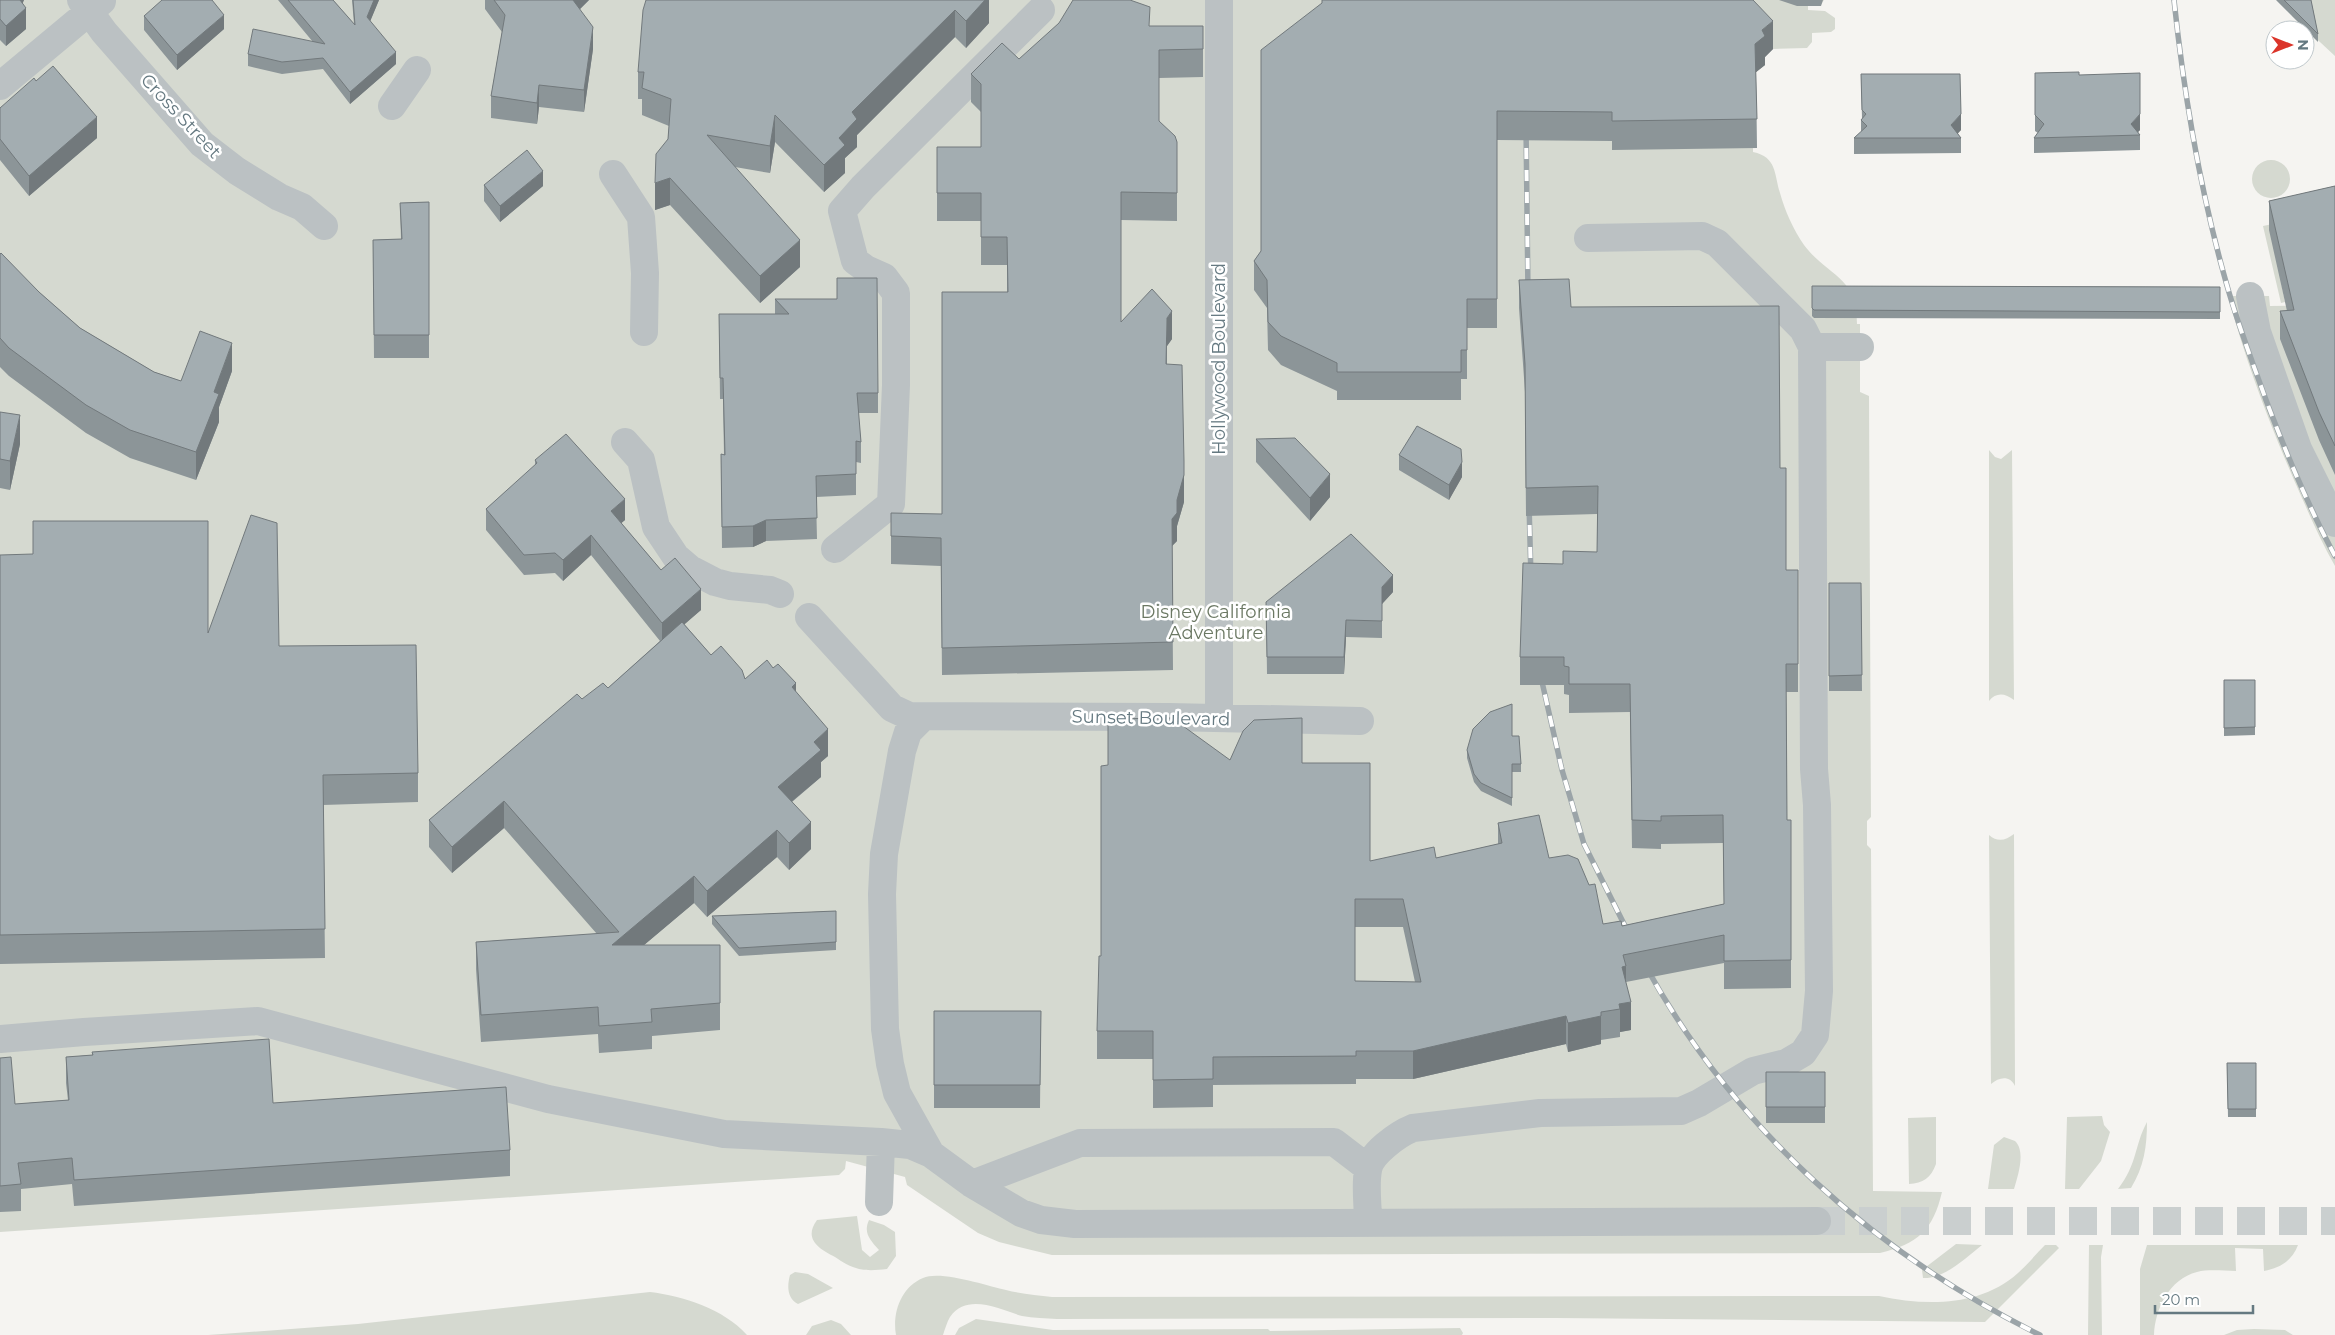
<svg xmlns="http://www.w3.org/2000/svg" width="2335" height="1335" viewBox="0 0 2335 1335" font-family="Montserrat,sans-serif">
  <rect width="100%" height="100%" fill="#f5f4f1"/>
  <path fill="#d5d9d0" d="M0,0h1824l-4,6h-12v4l17,1 10,7v11l-4,3 -19,1v9l-5,6 -34,1 -20,-20 -52,119h52v4c24,5 21,22 27,41 5,18 13,36 24,52 24,32 53,30 53,79h3v68l9,4 2,421 -4,4v24l4,4 2,342 69,1c-9,38 -24,52 -62,61l-828,2 -53,-13 -21,-9 -71,-48 -2,-8 -59,-16 -1,8 -6,6 -839,57z
    M2294,0h41v56l-43,-40z
    M2252 179a19 19 0 1 1 38 0a19 19 0 1 1-38 0Z
    M2305,217l-13,62 -11,3 4,20 -4,1 -18,-77z
    M2228,296h41l1,10 65,-1v261c-16,-28 -28,-57 -41,-86 -26,-60 -49,-121 -66,-184z
    M1989,450l6,7 6,2 11,-9 2,250c-9,-7 -18,-8 -25,1z
    M2014,834l1,252c-5,-11 -16,-9 -24,-2l-2,-249c9,8 17,5 25,-1z
    M2102,1116l2,9 6,7 -9,29 -22,28h-14l2,-72z
    M1936,1117v47c-5,14 -13,19 -27,20l-1,-66z
    M2147,1122c0,24 -3,45 -16,66l-13,1c20,-26 16,-43 29,-67z
    M2004,1137l11,4c11,10 3,35 -1,48h-26l6,-44z
    M857,1216l5,34 8,7 9,-7c-9,-10 -16,-17 -10,-30l15,5 11,7 1,24 -9,13c-10,1 -18,2 -28,0 -8,-2 -17,-7 -24,-12 -16,-8 -32,-18 -18,-37z
    M1956,1244l26,1c-16,13 -38,34 -59,33l-1,-8z
    M2045,1245h11l3,3 -74,74 -429,-4 -499,1c-11,-1 -24,-1 -35,-3 -22,-6 -54,-24 -72,1 -3,5 -5,12 -7,18h-47c-4,-22 5,-48 27,-57 18,-8 64,8 83,12 15,4 31,5 46,7l827,-1c47,10 101,11 139,-23 10,-9 18,-19 27,-28z
    M2089,1245h14l-2,12 1,78h-14z
    M2147,1245h151c-6,16 -18,23 -34,26l-1,-22 -28,-1 1,23c-13,0 -27,-2 -39,1 -28,7 -42,37 -43,63h-14v-66z
    M795,1272l13,2 25,14 -35,16c-11,-6 -11,-18 -8,-29z
    M650,1292c33,4 74,17 97,43h-539l150,-11z
    M976,1319l77,11 215,-1 2,2 190,-3 3,5 -1,2h-507l4,-7z
    M831,1320l10,4 10,11h-45l6,-9z
    M2254,1329l31,1 8,5h-69l13,-5z"/>
  <g fill="none" stroke-linecap="round" stroke-linejoin="round">
    <path stroke="#cacfcf" stroke-width="28" stroke-dasharray="28 14" stroke-linecap="butt" d="M1817,1221h518"/>
    <path stroke="#bbc1c3" stroke-width="28" d="M81,0l23,32 98,112 35,27 42,26 23,10 22,19
      M1219,0v718
      M0,86l102,-85
      M392,106l25,-36
      M613,174l28,43 4,56 -1,59
      M2250,296l7,36 41,117 37,74
      M1812,347h48
      M625,442l16,18 15,67 20,30 14,12 25,13 15,4 40,4 10,4
      M835,549l56,-45 5,-119v-92l-12,-16 -18,-8 -11,-8 -13,-50 21,-24 178,-177
      M809,617l83,91 17,8 260,1 191,4
      M922,718l-14,14 -6,19 -18,103 -2,40 3,135 5,35 7,29 34,61
      M0,1039l84,-7 174,-11 290,78 176,35 157,8 29,3 21,9 41,30 49,29 20,7 34,4 742,-3
      M972,1184l108,-41 254,-1 34,26
      M879,1202l2,-60
      M1368,1222c0,-17 -3,-36 0,-52 2,-16 30,-36 45,-42l127,-15 141,-2 18,-8 54,-32 33,-8 17,-10 12,-18 4,-44 -2,-186 -3,-36 -2,-422 -9,-18 -86,-86 -15,-7 -114,2"/>
    <defs>
      <path id="rail" d="M2174,0c10,95 26,190 52,282 11,40 26,79 40,118 20,53 42,106 69,156
        M1526,126l2,167
        M1529,503l2,75
        M1540,673l22,97 22,74 46,92
        M1645,965c90,164 228,287 395,370"/>
    </defs>
    <use href="#rail" stroke="#9ba4a8" stroke-width="5.5"/>
    <use href="#rail" stroke="#fff" stroke-width="4" stroke-dasharray="11" stroke-linecap="butt"/>
  </g>
  <path fill="#8c9598" fill-rule="evenodd" d="M0,0h24l-2,3 4,26 -20,17 -6,-6z
    M278,0h55l21,24 -2,-24h27l-9,21 26,43 -46,40 -27,-35 -41,5 -34,-8v-12l65,-12z
    M485,0h104l-9,9 13,40 -9,63 -45,-5 -2,17 -46,-6v-22l11,-64 -17,-23z
    M989,0v23l-23,25 -11,-11 -98,98v12l-12,11v15l-21,19 -49,-50 -5,31 -35,-6 65,100 -40,36 -90,-98 -15,5 13,-71 1,-13 -27,-11v-16h-4v-27z
    M1779,0h44l-2,6h-24z
    M2276,0h35l7,34v8z
    M1322,3l451,46 -8,8v8l-9,7 1,76 -145,2v-9l-115,-1v188h-30v51h-6v21h-124v-9l-56,-26 -13,-15 -1,-42 -13,-18v-29l7,-10z
    M144,16l80,13 -47,41 -33,-40z
    M1150,26h53v51l-44,1v43l18,21v79l-56,-1v102l51,17 -5,7v18l17,125v13l-7,24v15l-5,5 1,124 -231,5 -1,-109 -50,-2v-28l51,-22 65,-222v-27h-26v-44h-44v-74h44v-35l-10,-10v-28l48,-15z
    M2035,73l44,2 61,55 -2,2 2,3v15l-106,3v-15l4,-5 -3,-2z
    M1861,74l100,56 -4,3 4,5v15l-107,1v-16l7,-6v-12l1,-1z
    M36,81l61,57 -68,58 -29,-36v-52z
    M484,185l59,1 -43,36 -16,-21z
    M2335,186v289l-16,-35 -39,-101v-28h7l-18,-81v-29z
    M429,202v156h-55l-1,-118 28,-1 -1,-36z
    M0,254l39,38 41,36 74,44 27,9 51,-10 -13,36v15l-23,58 -66,-22 -44,-25 -77,-57 -9,-9z
    M1519,280l52,27 209,161 6,102h12v122h-12l1,128h4v168l-67,1v-26l-98,19 5,48 -11,2v5l-19,3v4l-33,8 -2,-8 -153,35h-57v5l-143,1v22l-60,1v-49h-56v-28l133,-271 72,3 68,98 66,-3 62,-14v-21l51,35 54,66 19,2 102,-22 -1,-61 -62,1v5l-29,-1 -2,-136 -61,1v-18l-5,-1v-9h-44v-28l43,-93 34,-12v-38l-71,2 -1,-124 -6,-84zM1355,927h48l12,55 -60,-1z
    M1812,286l408,1v32l-406,-1 -2,-2z
    M775,299l103,94v20h-20l3,29v21l-5,-1v33l-40,2 1,42 -51,2 -13,6 -31,1 -1,-94 3,1 -1,-56h-3l-1,-85h56z
    M0,412l20,32 -10,46 -10,-2z
    M1256,439l74,58 -20,24 -54,-59z
    M1399,455l63,22 -13,23 -50,-30z
    M535,460l90,60 -4,3 40,47 40,40 -17,14 27,31 34,24 51,13 32,64 -7,6v15l-29,25 19,47 -22,21 -12,-13 -70,60 -13,-14 -50,42h76v85l-68,6v13l-53,4 -1,-19 -117,8 -5,-73v-27l121,-8 -93,-106 -52,45 -23,-26v-27l153,-121 26,-11 52,-47 -69,-86 -28,26 -8,-8 -31,2 -38,-45v-21l49,-43z
    M0,555l208,78 71,13 139,127v29l-95,3 2,153 -325,6z
    M1829,583h32l1,108h-33z
    M1393,592l-11,12v34l-36,-1 -2,37h-77l-1,-72z
    M2224,680h31v55l-31,1z
    M1512,736l9,28v8h-9v34l-31,-15 -7,-9 -7,-24v-8z
    M836,911v39l-97,6 -27,-32v-8z
    M934,1011h107l-1,97h-106z
    M92,1052l181,51 237,47v26l-436,30 -2,-22 -51,5v22l-21,1v-154l15,46 53,-4 -2,-17v-26l26,-2z
    M2227,1063h29v54h-28z
    M1766,1072h59v51h-59z"/>
  <path fill="#72797c" d="M17,0h7l-6,15 8,-7v21l-20,17v-20z
    M374,0h5l-12,29v-12z
    M571,0h18l-18,18z
    M985,0h4v23l-23,25v-27z
    M955,10v27l-98,98v12l-12,11v15l-21,19v-27l28,-53z
    M224,15v14l-47,41v-15z
    M1773,21v28l-8,8v8l-10,8v-29l7,-14z
    M593,27v22l-9,63v-22z
    M396,52v12l-46,40v-12z
    M539,85v22l-2,17v-21z
    M1961,114v16l-7,8 -3,-13z
    M2140,114v16l-5,5 -4,-11z
    M775,115v27l-5,31v-27z
    M97,117v21l-68,58v-20z
    M543,171v15l-43,36v-16z
    M670,178v27l-15,5v-27z
    M800,240v27l-40,36v-27z
    M1172,311v28l-5,7 -1,46 1,-74z
    M232,343v28l-13,36v15l-23,58v-28l18,-60z
    M20,415v29l-10,46v-29z
    M1184,461v41l-7,24v15l-5,5v-27l5,-19z
    M1462,462v15l-13,23v-15z
    M1330,474v23l-20,24v-23z
    M625,499v21l-14,12v-21z
    M766,520v21l-13,6v-21z
    M591,535v20l-28,26v-21z
    M1393,575v17l-11,12v34v-51z
    M701,589v21l-39,34v-21z
    M1346,620v17l-2,37v-17z
    M796,683v27l-4,-23z
    M828,729v27l-7,6v15l-43,36v-26l36,-45z
    M504,801v27l-52,45v-26z
    M811,822v27l-22,21v-27z
    M777,830v27l-70,60v-26z
    M694,876v27l-82,69v-27z
    M1626,966v28l-4,-27z
    M1631,1002v28l-11,2v-23l-1,-5z
    M1566,1016v28l-153,35v-28z
    M1601,1016v28l-33,8v-29z"/>
  <path fill="#a3adb1" stroke="#72797c" fill-rule="evenodd" d="M0,0h20l6,8 -20,18 -6,-7z
    M162,0h50l12,15 -47,40 -33,-39z
    M288,0h45l22,25 -2,-25h21l-7,17 29,35 -46,40 -27,-34 -41,4 -34,-8 5,-25 72,15z
    M494,0h79l20,27 -9,63 -45,-5 -2,18 -46,-7 14,-81z
    M646,0h339l-19,21 -11,-11 -103,102 5,7 -18,19 6,7 -21,20 -49,-50 -5,31 -63,-11 93,105 -40,36 -90,-98 -15,5 1,-29 12,-15 3,-40 -29,-11 2,-16h-6l5,-62z
    M1073,0h57l20,7 -1,19h54v23l-44,1v71l16,15 2,6v51l-56,-1v130l31,-33 20,22 -5,7 -1,46 16,1 2,96v14l-7,25v13l-5,6 1,123 -231,6 -1,-110 -50,-2v-23l51,1v-222h66l-1,-55h-26v-44h-44v-46h44v-63l-10,-10 31,-31 17,16 40,-36z
    M1322,0h431l20,21 -11,9 3,6 -10,8 2,75 -145,2v-9l-115,-1v188h-30v51h-6v22h-124v-9l-56,-27 -13,-14 -1,-42 -13,-19 7,-10v-201l61,-47z
    M2284,0h27l7,34z
    M53,66l44,51 -68,59 -29,-37v-31l34,-30 2,3z
    M2079,72v3l61,-2v41l-9,10 9,11 -106,3 10,-14 -9,-9v-42z
    M1861,74h99l1,40 -10,11 10,13h-107l13,-12 -6,-6 5,-6 -4,-4z
    M527,150l16,21 -43,35 -16,-21z
    M2335,186v260l-16,-34 -39,-101 14,-1 -25,-109z
    M429,202v133h-55l-1,-95 29,-1 -2,-36z
    M1,253l38,39 41,36 74,44 27,9 19,-50 32,12 -18,49 5,2 -23,58 -66,-22 -44,-25 -77,-57 -9,-10v-84z
    M837,278h40l1,115h-21l4,49 -5,-1v33l-40,2 1,42 -51,2 -13,6 -31,1 -1,-73 4,1 -2,-77h-3l-1,-64h70l-14,-15h62z
    M1569,279l2,28 208,-1 1,162h6v102h12v94h-12l1,156h4v140l-67,1v-26l-101,20 3,11 -4,1 9,35 -12,2 1,5 -19,3v4l-33,7 -2,-7 -153,35h-57v5l-143,1v22l-60,1v-49h-56l2,-75h2v-190l7,-1v-46l64,-1 58,42 13,-29 11,-11 48,-2v45h68v98l64,-14 2,11 66,-15 -4,-20 41,-8 10,43 19,-3 10,4 11,26 6,-1 8,40 18,-3 1,5 102,-22 -1,-89 -62,1v5l-29,-1 -2,-136h-61v-17l-5,-1v-9h-44l3,-94 40,1v-13l34,1 1,-66 -72,2 -1,-124 -6,-84zM1355,899h48l18,83 -66,-1z
    M1812,286l408,1v25l-406,-2 -2,-2z
    M0,412l20,3 -10,46 -10,-2z
    M1417,426l44,23 1,13 -13,23 -50,-30z
    M566,434l59,65 -14,12 50,59 14,-12 26,31 -39,34 -71,-88 -28,25 -8,-7 -31,2 -38,-46 51,-46 -2,-3z
    M1295,438l35,36 -20,24 -54,-59z
    M251,515l26,8 2,123 137,-1 2,128 -95,2 2,154 -325,6v-380l33,-1v-33h175v112z
    M1351,534l42,41 -11,12v34l-36,-1 -2,37h-77l-1,-55z
    M1829,583h32l1,92 -33,1z
    M682,622l29,33 10,-9 21,24 3,9 22,-19 6,8 5,-4 18,19 -4,4 36,42 -14,13 7,8 -43,37 33,35 -22,21 -12,-13 -70,61 -13,-15 -82,69h108v58l-69,6 1,13 -53,4 -1,-19 -117,8 -5,-73 143,-10 -115,-131 -52,46 -23,-27 148,-126 5,5 21,-16 5,5z
    M2224,680h31v47l-31,1z
    M1512,704v32h7l2,28h-9v34l-31,-15 -7,-9 -7,-24 6,-21 17,-17z
    M836,911v31l-97,6 -27,-32z
    M934,1011h107l-1,74h-106z
    M269,1039l4,64 233,-16 4,63 -436,30 -2,-22 -54,5 3,21 -21,2v-128l11,-1 4,47 54,-4 -3,-43 27,-2 -1,-3z
    M2227,1063h29v46h-28z
    M1766,1072h59v35h-59z"/>
  <g text-anchor="middle" dominant-baseline="central" stroke-width="5" stroke-linejoin="round" paint-order="stroke">
    <g font-size="18" fill="#657981" stroke="#fff">
      <text transform="translate(181 116) rotate(47)">Cross Street</text>
      <text transform="translate(1219 359) rotate(-90)">Hollywood Boulevard</text>
      <text transform="translate(1151 718) rotate(1)">Sunset Boulevard</text>
    </g>
    <g font-size="18" fill="#6b7863" stroke="#fff">
      <text x="1216" y="612">Disney California<tspan x="1216" dy="21">Adventure</tspan></text>
    </g>
  </g>
  <g transform="translate(2290 45) rotate(90)"><circle r="24" fill="#ffffff" stroke="#c1c9cd"/>
  <path d="M0-4L9 19L0 12L-9 19Z" fill="#db352a"/>
  <text y="-8" font-size="14" font-weight="bold" text-anchor="middle" fill="#657981">N</text>
  </g>
  <path d="M2155 1305v8h98v-8" fill="none" stroke="#657981" stroke-width="2.5"/>
  <text x="2162" y="1305" font-size="15" fill="#657981" stroke="#ffffff" stroke-width="4" paint-order="stroke">20 m</text>
</svg>
